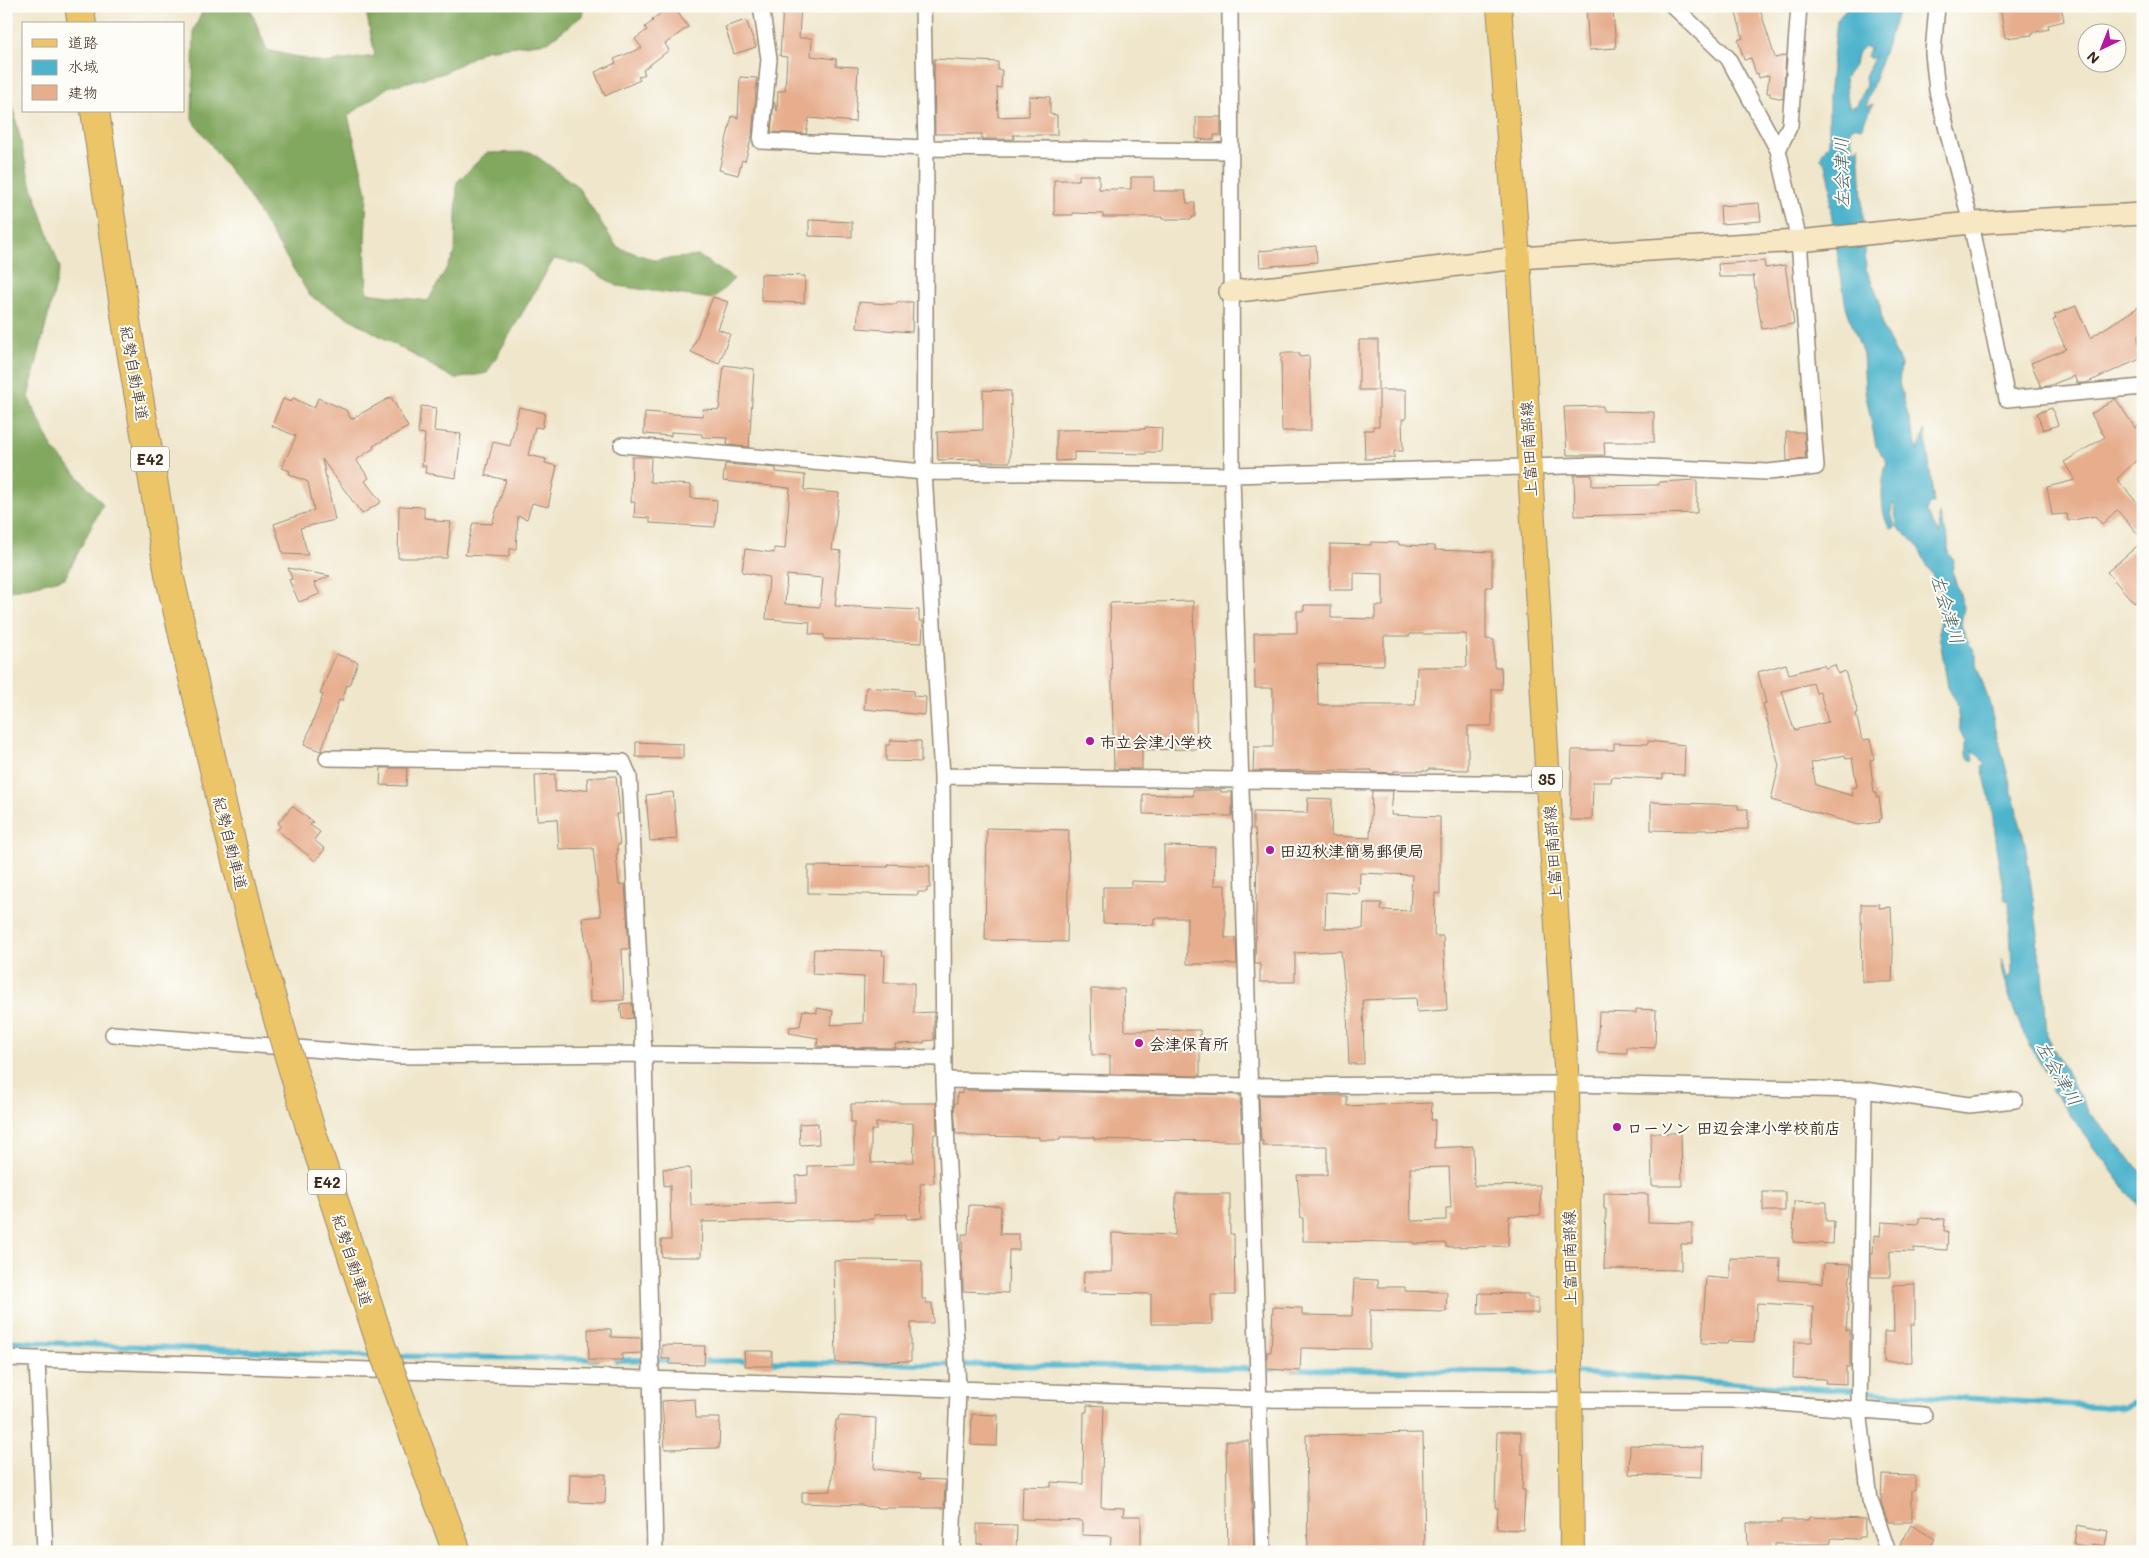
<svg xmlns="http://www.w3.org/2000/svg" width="2149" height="1558" viewBox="0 0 2149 1558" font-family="Mali,'Klee One',sans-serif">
  <rect width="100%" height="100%" fill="#fdfcf7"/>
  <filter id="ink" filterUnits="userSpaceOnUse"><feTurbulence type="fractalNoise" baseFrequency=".02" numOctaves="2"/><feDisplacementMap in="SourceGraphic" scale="10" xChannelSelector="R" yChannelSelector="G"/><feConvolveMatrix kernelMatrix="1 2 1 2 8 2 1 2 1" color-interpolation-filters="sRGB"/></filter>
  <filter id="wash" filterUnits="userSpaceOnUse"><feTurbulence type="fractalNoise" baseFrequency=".0096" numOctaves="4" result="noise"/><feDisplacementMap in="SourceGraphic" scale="20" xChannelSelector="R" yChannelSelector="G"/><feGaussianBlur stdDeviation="1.12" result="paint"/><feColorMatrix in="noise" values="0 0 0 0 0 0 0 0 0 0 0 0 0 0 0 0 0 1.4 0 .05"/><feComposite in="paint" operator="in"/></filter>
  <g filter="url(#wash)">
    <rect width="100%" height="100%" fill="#efe6cb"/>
    <path fill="#82a85e" stroke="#5e693e" d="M205,6h44l18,44 56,13 52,-7 -10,-50h219l-2,10 -34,26 -63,8 -41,23 -56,14 -40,29 19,76 -2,52 2,49 61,8 27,-48 2,-71 29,-29 45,-1 46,34 40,61 37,13 45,-4 35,23 -21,20 -96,-13 -34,-21 -29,-6 -67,114 -32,6 -145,-83 -62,-101 -56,-76 2,-90z
      M6,75l23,103 31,90 -32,129 25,52 50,55 -38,74 -59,14z"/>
    <path fill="#4db4cc" stroke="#446f75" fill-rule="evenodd" d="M1848,6h52l-32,93 -1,8 6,-3 -12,24 -7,-2 -4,3 3,22 6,-6 7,124 13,30 4,29 18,36 -2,19 19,68 7,-21 9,74h-5l-3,8 14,23 -1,-21 9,25v14l6,8 -2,10 12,36 -3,17 4,12 11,19v9l12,34 37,145 13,91 -2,9 7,29 4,65 41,74 55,63v39l-92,-124 3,-3c-27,-42 -46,-78 -53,-128l8,22 3,-8 -3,-71 -4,-1 -9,-54 -2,-29 -12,-50 3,-1 -4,-8 -9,-8 2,10h-4l-4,-6v-14l-6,-9 -3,-27 -9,-17 -9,-53 1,-43 -22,-44 -8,-9 -12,-10 -4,-19 1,-3 -3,-2 -1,9 4,14 -5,2c-11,-17 -9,-48 -3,-67l-11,-16 -11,-56 -2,-36 -17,-47 -16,-101 1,-20 -5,-21 -6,-7 6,-11 3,-3v-48l8,-76zM1865,46l5,3 -3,7 3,3 5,-3 -10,20 1,9 -9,20 -7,3c-4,-10 -3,-20 -5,-30l10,-14 2,-10z"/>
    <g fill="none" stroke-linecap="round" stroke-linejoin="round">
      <path stroke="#4db4cc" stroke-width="5.5" d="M6,1341l370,15
        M393,1356l203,3
        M616,1360h60
        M698,1361h53
        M766,1362l508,7
        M1293,1369l271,4
        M1575,1373l547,35 21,-9"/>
    </g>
    <g id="blocks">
      <path fill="#e7ae8e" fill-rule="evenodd" d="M670,6h3l15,21 -23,17 4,6 -26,20 2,4 -7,3 2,3 -35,16 -10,-24 21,-9 -2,-4 28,-11 -7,-9 12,-9 -2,-3 8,-6 -1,-1z
        M783,6h18l-2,32h13l-1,18 25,3v7l22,1 -3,55 -46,-4 -3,16 -35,-2 3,-30 3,9 1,-20h7l2,-34 -7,-1z
        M1586,6h23l1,6 3,-1 3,37 -27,2z
        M1734,6h25l16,52 11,-3 -3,44 -13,-3v-3h-3l2,-18 -10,3 -1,-5 -2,1 -5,-16 -7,2 -6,-20 5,-2z
        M2000,6h61l3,15 -16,4 1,4 -17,4v2l-27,3z
        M746,20l10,27 -22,7 -9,-27z
        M934,59l64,3v8h4l-1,18 -4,-1 1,30 31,-1v-20l21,1v17l7,1v20h-44l1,4h-32v-5h-47z
        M740,77l17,1 -5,58 -7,25 -3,-1 -4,15 -19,-5 13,-54 6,2z
        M1196,117h25v18h-7v5l-18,-1z
        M1079,175h20v14h32v-12h23v14h31l2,12h8v14h-3v2h-30v-2h-59v-3l-30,-1v2h-19v-35h25z
        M1759,203l2,18 -40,3 -1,-18z
        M809,220l43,2v15l-43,-1z
        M1316,246l1,16 -57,5 -1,-16z
        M1764,261l1,7 20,-3 9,59 -32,5 -9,-54 -1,2h-33l-1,-13z
        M761,274l44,2 -1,27 -43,-2z
        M713,297l15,5 -10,27 12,5 -11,30 -28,-12z
        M859,302l28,2h10v-2h16l-1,30 -55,-4z
        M2143,304v29l-5,3 2,23 -54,24h-9l-3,-7 -26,10 -7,1 -10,-24 35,-14 -13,-29 3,-2 -2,-3 22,-9 14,32z
        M1359,340h19v50h-19z
        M1281,353h18v4l10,-1 2,75h-29z
        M724,365l30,4 -5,78 -22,-2 1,-7 -26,-1v-3l-31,-2v4l-27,-2 1,-22 57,4 1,-7 16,1z
        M983,390l28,1 -1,71h-28v-3l-44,1 -1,-28 46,-2z
        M1379,390h27v29h-4l1,32h-9v7l-29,1 -1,-29h9v-4h6z
        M391,397l17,30 -35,19 1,2 -18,12 13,18 -4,3 16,21 -19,12 -40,-55 13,61 -35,8 8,27 -25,-1 -9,-30 40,-14 -6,-28 -19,-8 1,-3 -8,-3 14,-32 -24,-10 11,-27 8,3 2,-4 21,10 4,-10 28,12 5,9z
        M2115,399h1l19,29 8,-8v34l-26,25 26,31v30l-26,-30 -15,14 -7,-8 -27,5 -1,-7 -15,1 -5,-28 28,-7 -11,-18 41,-25 -14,-23z
        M421,406l15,2 -2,23 27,3 -5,44 -31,-5 1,-7h-4l3,-32 -7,-1z
        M1603,406v5l51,1v30h-50l1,13h-38l-3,-48z
        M519,407l26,6 -3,15 -7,-1 -7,28 18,4 -1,4 12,3 -9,41 -16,-4 -5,16 -9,-3 -2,33h-6l-1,8 -44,-2 8,-32 19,1 14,-44 -21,-5 8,-33 17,4z
        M2052,408l6,17 -15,5 -6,-17z
        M1145,427l17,1 -1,24h-15v2l-72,-2v8l-18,1v-31l89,-1z
        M1786,432h18l2,27 -19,2z
        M632,457h19l-1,25 41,3v13l26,2 -2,27 -65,-4v-5l-16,-1 1,-15h-4z
        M725,464l51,4v4l29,3 -1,15 35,3 -7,57 9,1 -6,55 84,4v11h4l-1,22 -98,-4v-4l-15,-1 1,-12 -44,-3 3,-42 -27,-5 3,-23 29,4v-5l11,1 5,-61 -67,-7zM787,575l36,3 -3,29 -35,-3z
        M1574,475h18v11l67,-1v-3l38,-2v33l-122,3z
        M399,506l25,1v11l11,1v2l16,1 -4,36h-49z
        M2143,541v55l-9,7 -27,-31z
        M1371,542l28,1v2l36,1v4l57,2v35h-6v52l8,1v27h7l1,22h-10v37h-24v44l-40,-1v2h-34v2l-22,-1v-2l-119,1 1,-24h19v-59h-18l-1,-55h43v-22h7v-6h27v13l44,1v-13h8v-32l-29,-1v17h-24v-46l41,1zM1410,634h56l1,33h-50l-2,38h-97l-1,-41 66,1 1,-2v-27h26z
        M288,568l42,8 -16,7 6,11 -21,8 -10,-22 3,-1z
        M1193,601l4,148 -55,1v19h-28l-4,-166z
        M336,654l22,8 -9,24 -2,-1 -5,16 -3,-1 -18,51 -17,-6 19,-50 -3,-1z
        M1786,664l3,10 35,-9 1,3 10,-3 3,9 7,-3 13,42 -2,1 6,26 8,-1 4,20 -4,1 4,33h2v4h3l3,22h-3l1,3 -22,3 -87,-25 8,-34 -16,-62 3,-1 -8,-31zM1813,683l3,10 4,-1 8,30 -34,8 -12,-39zM1845,755l1,4 6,-1 5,29 -5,1 1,8 -37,-11 -5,-22z
        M866,687l48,4 -1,5 13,1 -1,18 -61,-6z
        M891,740l30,1v21l-35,-1v-16h4z
        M1648,741l37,4 -1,30 -21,-1v5l-51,-2 -1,5h-18l-1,38h-22l2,-70h42v-7l34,1z
        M636,742l47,2v14l-47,-1z
        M381,768h26l-1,18 -26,-1z
        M555,774v18l33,-3 -1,-11 29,-2 4,38h-4l4,31h-3l1,9h-2l3,31 6,-1 4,65h-7l2,51 -34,2 -1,-42 -7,-42 19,-2 -8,-68 -34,1 -2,-30 -20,1 -2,-45z
        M1193,790h28v2h11v24l-89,-2v-20l50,2z
        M1372,791h21l-2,24 49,2v77l-5,-1 -1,43h9l4,74 -30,2 -1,-14 -53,2 1,64h-15l-2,-51 -6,-62 -46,2v29h-35v-18h-5l2,-112 -2,-23h-2v-17l54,1 1,-15 24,1 -1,37 39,2zM1360,873l52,2 -2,36 -29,-1 1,-7h-18l-1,26 -38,-1 1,-36 33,2z
        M673,792l4,47 -27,2 -4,-46z
        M1651,802l87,3v4h10v20l-50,1 -1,1 -46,-1z
        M292,806l21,16 -3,3 10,7 -6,8 11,9 -10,12 -38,-31 4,-4 -3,-3z
        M987,828l82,2 -2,112 -82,-2z
        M1164,846l51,1 -1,38h11v53h11l1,26h-50v-46h-33v7l-51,-2v-36h28v-6l33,1z
        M888,864l42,2v22h-3v4h-9v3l-110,-2v-27l80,1z
        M1861,904h18v4l12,-1 2,45 -1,30h-30z
        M814,949l69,2 -1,4h3l-1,28h30v30l20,-1v28l-10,1v2l-29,1 1,4 -72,-1 -7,-1 1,-8 -29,-5 1,-6 10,-1 3,-16 14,3v-5l16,3 -2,14 32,-2 1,-46 -52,-3z
        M1091,989h33l1,42 75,-1v46l-90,-2v-19h-18z
        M632,1003l1,15 -11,1 -2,-15z
        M1636,1009l20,1 -1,38 -28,-1v6l-30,-1 2,-40 37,1z
        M962,1090l278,5 2,46 -105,-1 -43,-1v-2h-34v3h-21v-3l-72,-1v-2h-11l-2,-31h3v-10l5,1z
        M1259,1095l88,1v10l85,-3 -1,17h4l-1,28 39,-2 1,40 66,-1 1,30 -32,1 -1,30 -62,1v-4l-32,1v-2l-111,-1v-23h-2l-4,-43h30v-29h-64v-5h-2zM1449,1167l2,41h-5v12l-35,1 -1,-53z
        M897,1103h39l1,31h-3l-1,15 1,34 -14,1 2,34 -15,1v-5l-33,1v4l-172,3 -1,35h-39l-1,-17h10l-1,-55 -6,1 -1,-17 27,-1 1,37 105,-3v-26l12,-1v-9l46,-1v-43h-3v-18zM876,1123h37l1,39 -43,1v-33h5z
        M818,1123l1,21 -19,1 -1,-21z
        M1651,1133h30l1,53h-30z
        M1763,1192h22v19h-22z
        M1604,1193l44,1v28l44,1v21h-11v26l-77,-1 2,-60h-2z
        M1176,1194h54v40h4l1,61h-24l1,29h-61v-30l-68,-1 1,-21h28v-39l63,2z
        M1794,1201l32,1v19h8l-1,23 -40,-2z
        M969,1205l32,1 -1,28h19v16h-10l-1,43 -45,-2 -1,-57h6z
        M1919,1218l26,1 -1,12h4l-1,19 -33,-2v4l-24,-1v26h-19v-23h2l1,-19 6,1 1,-14 38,2z
        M1730,1258l50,1 -1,21 44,3 1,-20 27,1 -5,66h4v37h-4v17l-21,-1 1,-4 -33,-1 1,-36h18l1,-36 -56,-3 -3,39 -26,-1 -1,3 -25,-1 4,-66 24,2z
        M867,1260l55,1v38h4v4h6l1,20h-22v38l-75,2 -2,-102z
        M1354,1279l24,1v7h27v4l42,1 -1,20 -76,-2v39l-69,-1 -1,23 -33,-2v-17h4l2,-45 29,1v7l50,1z
        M1915,1284v40h-4l1,38h-28v-30h10l-1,-47z
        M1479,1293l49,1v4h10v15l-60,1z
        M588,1329h23v8l30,1v15l-19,1v6h-33z
        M662,1345l43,1 -1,19 -35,-1 1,-5h-8z
        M744,1351h28v15h-27z
        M695,1399l1,19h24l-1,30 -54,1 -3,-48z
        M1087,1405l17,1 -3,101 23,1 -1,8h18v36h-31l1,-16 -29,-1v-14l-60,-2 1,-33 28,1v-5l32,2 1,-72h3z
        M972,1414l26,1 -1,31 -26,-1z
        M839,1416l37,2 -2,51 46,5 -1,5 26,1 -1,28h-66l-17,-3 -59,-2v-11l29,-1 5,-71h2z
        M1497,1432h24v22h3l-2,36h3l-2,40 -26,-1 1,-21 -3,-1z
        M1423,1433l2,119h-117l-2,-117z
        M1226,1441h23l5,111h-26z
        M1630,1445l73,2 -1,30 -73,-3z
        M570,1474h36l-1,29 -36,-1z
        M1882,1475l33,1v14h-3v32h-24l-7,-18z
        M1809,1517l56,2 -1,18h-4l-1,2 -27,-1 -2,6h-55v5l-27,1 -1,-27h34v-3h27z
        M977,1524l40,1 -1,27h-34v-8h-5z
        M1911,1525l24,14 -7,13h-31z
        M2077,1525l31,6 -3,15 -13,-2 -1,3 -17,-3z"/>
    </g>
  </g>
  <g filter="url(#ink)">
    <use href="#blocks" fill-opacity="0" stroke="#958874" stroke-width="1"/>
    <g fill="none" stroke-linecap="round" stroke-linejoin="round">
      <defs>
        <path id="street" d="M761,6l8,53 -8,82 165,7 304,3
          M923,6l3,142 -2,324 18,304 2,304 14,309 -6,163
          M1230,6l2,469 31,1077
          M1937,6l-4,47 4,38 34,132 36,176 136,-12
          M1778,150l12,-25 9,-119
          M622,445l302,27 308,3 369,-10 167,7 48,-5 -17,-226 -21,-91 -50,-92 -55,-52
          M327,758l296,4 6,14 15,278 11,498
          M942,776l606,8
          M113,1034l288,22 243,-2 300,4
          M944,1080l305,6 318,-2 297,6 105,15 46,-5
          M1864,1090l-5,320 11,90 18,52
          M6,1358l1253,41 484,1 181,15
          M37,1359l8,193"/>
        <path id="secondary" d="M1230,292l288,-34 281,-17 172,-18 172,-9"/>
        <path id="primary" d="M1499,6l19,252 30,526 19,300 5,468"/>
        <path id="highway" d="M79,6l3,18
          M95,111l32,216 42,247 53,230"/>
      </defs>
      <use href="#street" stroke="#958874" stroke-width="18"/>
      <use href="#secondary" stroke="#958874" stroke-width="24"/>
      <use href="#primary" stroke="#958874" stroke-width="26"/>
      <use href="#highway" stroke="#958874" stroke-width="30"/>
      <use href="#street" stroke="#fff" stroke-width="15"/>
      <use href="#secondary" stroke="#f7e8c3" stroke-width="21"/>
      <use href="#primary" stroke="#ecc569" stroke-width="24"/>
      <use href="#highway" stroke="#ecc569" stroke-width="28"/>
      <defs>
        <path id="highway-bridge" d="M222,804l39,158 49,165 72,221 75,204"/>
      </defs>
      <use href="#highway-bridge" stroke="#958874" stroke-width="30" stroke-linecap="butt"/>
      <use href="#highway-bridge" stroke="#ecc569" stroke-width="28"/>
    </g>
  </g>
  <g fill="#b5179e" stroke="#fdfcf7" stroke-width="2">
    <circle cx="1090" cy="741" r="5"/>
    <circle cx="1270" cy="850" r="5"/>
    <circle cx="1139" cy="1043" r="5"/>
    <circle cx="1617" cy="1127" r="5"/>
  </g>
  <g text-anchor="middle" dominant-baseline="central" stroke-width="4" stroke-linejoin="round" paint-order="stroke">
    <g fill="#fdfcf7" stroke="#75695f" stroke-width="1">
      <rect x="131" y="446.5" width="38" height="25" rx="4"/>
      <rect x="1532" y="766.5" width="30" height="25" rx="4"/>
      <rect x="308" y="1169.5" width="38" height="25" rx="4"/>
    </g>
    <g font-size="15" font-weight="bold" fill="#3b2a1e">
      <text x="150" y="459">E42</text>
      <text x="1547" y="779">35</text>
      <text x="327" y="1182">E42</text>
    </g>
    <g font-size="16" fill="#3b2a1e" stroke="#fdfcf7">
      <text transform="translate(135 373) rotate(80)">紀勢自動車道</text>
      <text transform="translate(1528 449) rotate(-93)">上富田南部線</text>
      <text transform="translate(231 843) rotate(76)">紀勢自動車道</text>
      <text transform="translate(1552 853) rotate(-94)">上富田南部線</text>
      <text transform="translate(1569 1258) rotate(-91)">上富田南部線</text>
      <text transform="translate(353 1260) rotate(72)">紀勢自動車道</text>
    </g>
    <g font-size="16" font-weight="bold" fill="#3b2a1e" stroke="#fdfcf7" text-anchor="start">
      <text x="1100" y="741">市立会津小学校</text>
      <text x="1280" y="850">田辺秋津簡易郵便局</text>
      <text x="1149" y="1043">会津保育所</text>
      <text x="1627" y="1127">ローソン 田辺会津小学校前店</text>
    </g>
    <g font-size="18" font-style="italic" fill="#426164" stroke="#fdfcf7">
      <text transform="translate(1841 173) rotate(-91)">左会津川</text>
      <text transform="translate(1948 609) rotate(73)">左会津川</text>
      <text transform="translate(2059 1073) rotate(60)">左会津川</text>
    </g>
  </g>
  <rect width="2149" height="1558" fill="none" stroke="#fdfcf7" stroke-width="25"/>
  <rect x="22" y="22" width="162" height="90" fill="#fdfcf7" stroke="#afa8a0"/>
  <rect x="32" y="39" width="25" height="8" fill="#ecc569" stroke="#afa8a0"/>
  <text x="68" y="48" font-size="15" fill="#3b2a1e">道路</text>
  <rect x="32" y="60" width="25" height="15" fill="#4db4cc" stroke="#afa8a0"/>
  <text x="68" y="72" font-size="15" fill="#3b2a1e">水域</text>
  <rect x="32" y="85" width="25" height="15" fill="#e7ae8e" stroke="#afa8a0"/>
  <text x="68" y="98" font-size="15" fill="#3b2a1e">建物</text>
  <g transform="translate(2102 48) rotate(223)"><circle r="24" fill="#fdfcf7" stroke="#afa8a0"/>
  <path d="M0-4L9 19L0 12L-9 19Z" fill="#b5179e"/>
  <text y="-8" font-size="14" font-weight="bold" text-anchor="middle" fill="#3b2a1e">N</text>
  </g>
</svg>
